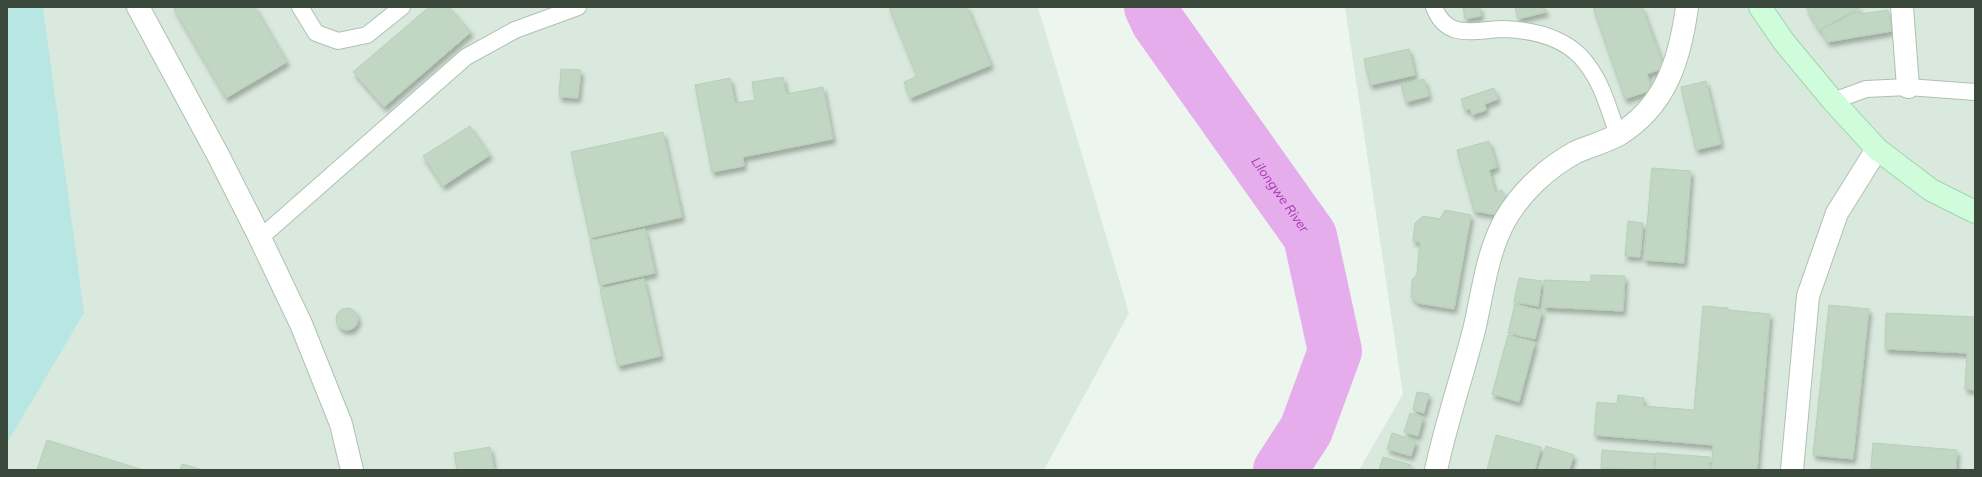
<svg xmlns="http://www.w3.org/2000/svg" width="1982" height="477" viewBox="0 0 1982 477" font-family="Mulish,sans-serif">
  <defs>
    <filter id="shadow"><feDropShadow dx="2.5" dy="4.5" stdDeviation="2" flood-color="#0004"/></filter>
  </defs>
  <rect width="100%" height="100%" fill="#ecf5ee"/>
  <path fill="#dae9dd" d="M7,7h1031l91,306 -85,157h-1037z
    M1345,7h630v463h-616l44,-76z"/>
  <path fill="#b8e6e3" d="M7,7h36l41,306 -77,130z"/>
  <g fill="none" stroke-linecap="round" stroke-linejoin="round">
    <path stroke="#e6aded" stroke-width="54" id="s1" d="M1151,7l7,15 152,214 25,115 -29,79 -26,40"/>
  </g>
  <path fill="#c2d6c4" stroke="#b5d1b8" filter="url(#shadow)" d="M173,7h82l32,55 -61,36z
    M429,7h20l22,25 -87,75 -31,-35z
    M889,7h78l24,58 -81,33 -6,-16 13,-6z
    M1463,7h17l1,9 -16,3z
    M1515,7h29l2,5 -28,7z
    M1593,7h49l22,61 -17,6 5,16 -27,9z
    M1806,7h53l1,1 -41,22z
    M1888,10l4,21 -65,11 -6,-12 37,-19 2,3z
    M1409,49l6,26 -45,10 -6,-26z
    M561,69l20,1 -3,28 -19,-1z
    M783,77l3,17 37,-7 10,52 -90,18 1,9 -32,6 -17,-87 35,-7 5,25 20,-3 -3,-18z
    M1424,79l5,17 -23,6 -5,-17z
    M1706,81l15,63 -25,6 -15,-63z
    M1494,88l4,11 -13,5 1,6 -14,5 -2,-6 -5,1 -4,-11z
    M470,126l20,29 -47,31 -20,-30z
    M663,132l19,85 -92,21 -19,-86z
    M1489,141l8,26 -8,3 6,22 7,-2 5,16 -10,9 -23,-4 -17,-61z
    M1652,168l39,3 -7,92 -40,-3z
    M1445,210l26,5 -17,94 -36,-6 -7,-6 1,-17 5,-6 3,-32 -7,-1 2,-18 8,-7 17,3z
    M1628,221l15,2 -3,34 -15,-1z
    M645,229l10,44 -55,12 -10,-44z
    M1591,275l34,1 -2,35 -80,-4 1,-27 47,2z
    M1519,278l23,3 -4,25 -24,-4z
    M644,279l17,77 -43,10 -18,-77z
    M1515,304l27,7 -7,28 -27,-6z
    M1829,305l40,4 -16,150 -40,-4z
    M1703,306l25,2v2l42,4 -13,156h-46l2,-25 -119,-10 3,-33 20,2 1,-9 26,3 -1,8 51,4z
    M336 319a11 11 0 1 1 22 0a11 11 0 1 1-22 0Z
    M1886,313l89,4v73l-10,-1 2,-36 -82,-4z
    M1508,335l27,7 -16,60 -27,-8z
    M1417,392l12,2 -5,19 -11,-3z
    M1410,413l13,4 -5,19 -14,-4z
    M1392,433l24,8 -5,15 -24,-7z
    M1496,435l45,12 -6,23h-48z
    M47,440l96,30h-106z
    M1873,443l84,7 -1,20h-61l-24,-2z
    M1546,446l28,9 -5,15h-31z
    M490,447l4,23h-37l-3,-17z
    M1602,450l53,4 -2,16 -52,-2z
    M1656,453l54,4 -1,13h-54z
    M1383,457l28,8 -2,5h-30z
    M182,464l21,6h-23z"/>
  <g fill="none" stroke-linecap="round" stroke-linejoin="round">
    <defs>
      <path id="lane" d="M300,7l16,26 22,8 29,-6 35,-28
        M1434,7c13,35 43,22 70,22 27,1 57,8 76,27 21,22 28,51 38,79
        M1833,101l33,-12 42,-2 67,5
        M260,238l206,-181 49,-27 63,-23"/>
      <path id="street" d="M138,7l80,148 42,83 41,86 40,100 11,46
        M1902,7l6,80
        M1436,470c10,-47 26,-93 38,-140 9,-37 12,-75 31,-110 16,-28 43,-53 71,-68 14,-6 29,-10 42,-17 48,-29 62,-76 69,-128
        M1792,470l16,-174 29,-83 40,-64"/>
      <path id="secondary" d="M1760,7l24,35 49,59 44,48 54,41 44,22"/>
    </defs>
    <use href="#lane" stroke="#afc0b1" stroke-width="18"/>
    <use href="#street" stroke="#afc0b1" stroke-width="24"/>
    <use href="#secondary" stroke="#a0d5ac" stroke-width="24"/>
    <use href="#lane" stroke="#fff" stroke-width="16"/>
    <use href="#street" stroke="#fff" stroke-width="22"/>
    <use href="#secondary" stroke="#cffcda" stroke-width="22"/>
  </g>
  <g text-anchor="middle" dominant-baseline="central" stroke-width="3" stroke-linejoin="round" paint-order="stroke">
    <g font-size="13" font-style="italic" fill="#a438b1" stroke="#fff">
      <text stroke="none"><textPath href="#s1" startOffset="228">Lilongwe River</textPath></text>
    </g>
  </g>
  <rect width="1982" height="477" fill="none" stroke="#3a493b" stroke-width="16"/>
</svg>
